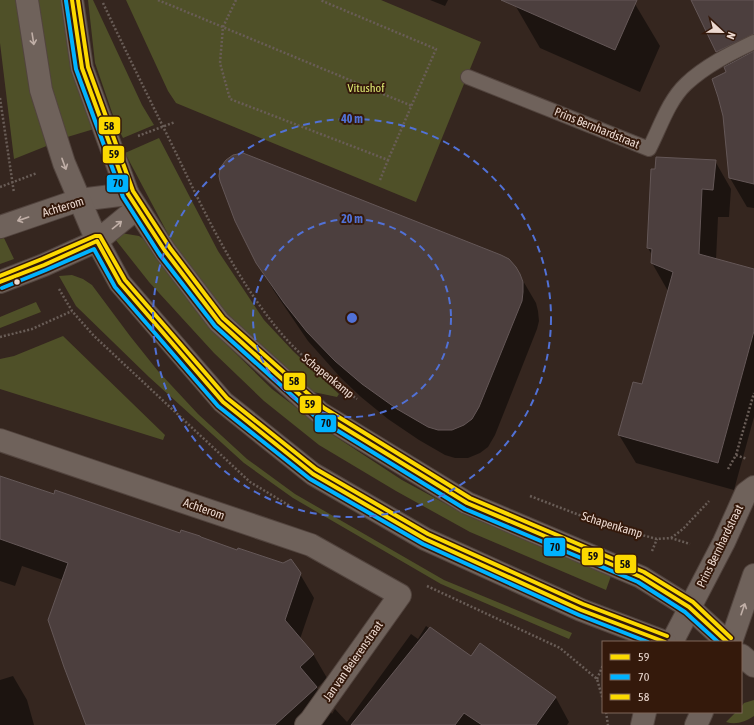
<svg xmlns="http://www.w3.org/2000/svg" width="754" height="725" viewBox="0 0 754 725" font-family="'Asap Condensed',sans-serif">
  <rect width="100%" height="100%" fill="#35261f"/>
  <path fill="#4f5028" d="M0,0h19l30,145 -35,14 -14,-116z
    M37,0h26l31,129 -30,9 -20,-80z
    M88,0h5l49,105 12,20 -31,13 -7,-14 -21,-61z
    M126,0h255l100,42 -65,160 -240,-99 -8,-12z
    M159,138l59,113 46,69 29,31 46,43 -2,3 -33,-7 -64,-59 -40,-48 -31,-47 -44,-83z
    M121,233l18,3 12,8 17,28 56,70 48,47 55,42 75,49 66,36 143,60 -5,14 -136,-58 -74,-41 -77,-46 -55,-44 -50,-48 -65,-71 -34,-43z
    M4,238l10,21 -14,5v-25z
    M72,275l11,4 9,6 38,51 28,35 40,43 49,45 48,35 149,86 128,53 -3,6 -128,-55 -148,-86 -49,-35 -95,-86 -73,-71 -17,-30z
    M36,302l5,10 -41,16v-11z
    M63,336l102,99 -2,5 -163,-51v-30l14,-3z
    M754,700v16c-9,6 -18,9 -28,6l10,-10h5v-5l3,-4z"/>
  <path fill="#0007" d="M430,0h18l-3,6z
    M504,0h123l8,4 25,42 -20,46 -100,-44 -25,-43z
    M692,0h62v208l-7,-1 -17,-29 -3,-105 -1,-6z
    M715,161l16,28 -2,28h-11l-2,43 38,10v147l-20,73 -98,-27 -17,-28 24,-49 25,-95 -16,-28v-8l-4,-7z
    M257,262l262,12 17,29 2,8 1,10 -2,8 -42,106 -7,12 -8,6 -12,5h-13l-10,-3 -26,-15 -31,-21 -27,-22 -21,-20 -32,-36 -34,-50z
    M0,477l300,97 14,24 -14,41 13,15 14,24 -10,10 15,26 3,-5 12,13 64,-88 7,5 8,-13 45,32 9,-14 76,54 13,24 -2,3h-480l-24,-145 -41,-14 -7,20 -15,-5z
    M13,676l14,24 7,25h-34v-45z"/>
  <path fill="#4c3f3e" stroke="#645757" d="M501,0h136l-22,50z
    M691,0h63v34l-38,18z
    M754,51v133l-25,-6 -6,-62 -5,-19 -6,-18 14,-7 -2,-5z
    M243,153l258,102 8,4 7,8 4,7 3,8v10l-1,9 -43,106 -7,12 -8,6 -12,5h-14l-10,-3 -31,-18 -35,-25 -27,-23 -28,-29 -23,-29 -28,-40 -21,-42 -15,-40 -1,-5 1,-8 6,-8 7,-5z
    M656,157l60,3 -3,30 -11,-1 -3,65 55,15v62l-36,132 -100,-28 15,-53 9,2 31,-112 -22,-9 1,-14 -5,-1 4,-79h4z
    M0,476l54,18 1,-4 125,43 1,-3 19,6 1,1 36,13 1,-2 45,15 8,-4 10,14 -16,47 29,34 -14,13 17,20 -42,38h-189l-22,-58 -16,-47 20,-57 -68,-24z
    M430,627l41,29 9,-13 76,54 -20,28h-54l-18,-12 -9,12h-104z"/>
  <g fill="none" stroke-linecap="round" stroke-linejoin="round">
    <defs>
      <path id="service" d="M468,77l181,72c11,-21 19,-48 37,-65 19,-18 45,-31 68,-42"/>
      <path id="minor" d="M0,227l79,-27 49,-6
        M0,440l311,105 89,50 -89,125 -5,5
        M672,642l52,-100 22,-49 8,-6
        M731,642l23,-67"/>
      <path id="secondary" d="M27,0l14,90 23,73 33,78 23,42 103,119 90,72 112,65 156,71 84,32
        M72,0l10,68 46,126 37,57 54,71 101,91 147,90 174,74 48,30 38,35
        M0,282l44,-17 53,-24 39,-32
        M741,655l13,11
        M642,725l3,-13
        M696,725l6,-13"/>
    </defs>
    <use href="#service" stroke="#52443e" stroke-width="16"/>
    <use href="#minor" stroke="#52443e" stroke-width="24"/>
    <use href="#secondary" stroke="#52443e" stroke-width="24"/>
    <path stroke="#695d57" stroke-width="2.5" stroke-dasharray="2 2" stroke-linecap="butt" d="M158,0l254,106
      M236,0l-13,27 -3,36 10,36 158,61 48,-111 -116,-49
      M103,3c24,51 49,101 74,152 28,59 58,121 99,172 23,29 52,51 81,72
      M0,98l14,95
      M138,136l37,-14
      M380,180l8,-20
      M0,187l37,-14
      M59,289l13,22 22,25 156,146 40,24
      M0,337l32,-8 40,-18
      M736,455l11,4
      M728,469l8,-14 18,-62
      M530,496l57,22 55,17 15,4 14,-1 19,6
      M671,538l12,-9 26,-28
      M652,551l5,-12
      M427,586l133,62 37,31 6,21
      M597,679l6,-14
      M606,712l2,13"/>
    <use href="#service" stroke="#6f625b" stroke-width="14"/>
    <use href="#minor" stroke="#6f625b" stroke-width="22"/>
    <use href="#secondary" stroke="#6f625b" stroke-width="22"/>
    <defs>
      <path id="bus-1" d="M72,0l10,68 46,126 37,57 54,71 101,91 147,90 174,74 48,30 38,35
        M0,282l44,-17 53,-24 23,42 103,119 90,72 112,65 156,71 84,32"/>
      <path id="bus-2" d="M66,1l10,68 47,128 37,58 55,71 102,92 148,91 173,73 47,30 33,30
        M2,288l44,-18 48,-21 21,38 103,119 92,73 113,65 156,71 69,27"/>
      <path id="bus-3" d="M78,0l10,67 45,124 37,57 53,70 101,90 146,90 174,74 49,30 38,36
        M0,276l42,-17 53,-23h5l25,44 102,118 89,71 112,65 155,70 84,32"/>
    </defs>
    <use href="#bus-1" stroke="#34190b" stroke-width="7"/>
    <use href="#bus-2" stroke="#34190b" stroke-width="7"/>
    <use href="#bus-3" stroke="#34190b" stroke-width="7"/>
    <use href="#bus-1" stroke="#fcd900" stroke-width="4"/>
    <use href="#bus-2" stroke="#00b3ff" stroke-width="4"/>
    <use href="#bus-3" stroke="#fcd900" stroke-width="4"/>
  </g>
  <defs><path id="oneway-shaft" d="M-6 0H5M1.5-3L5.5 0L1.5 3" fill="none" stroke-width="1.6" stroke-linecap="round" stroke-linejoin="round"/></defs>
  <g stroke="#c0afa7">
    <use href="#oneway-shaft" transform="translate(33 39) rotate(81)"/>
    <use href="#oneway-shaft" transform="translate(64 164) rotate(70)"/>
    <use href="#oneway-shaft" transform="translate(23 219) rotate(161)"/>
    <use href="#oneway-shaft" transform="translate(117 225) rotate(-39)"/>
    <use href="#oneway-shaft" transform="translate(743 609) rotate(-71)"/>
  </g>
  <g fill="none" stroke="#5171d6" stroke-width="2" stroke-dasharray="7 5">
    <circle cx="352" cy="318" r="99"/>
    <circle cx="352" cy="318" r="199"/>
  </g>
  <circle fill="#ecd9d0" stroke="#34190b" stroke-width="1.5" cx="17" cy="282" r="3.5"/>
  <g text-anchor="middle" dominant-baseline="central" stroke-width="4" stroke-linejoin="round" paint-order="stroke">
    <g font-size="12" fill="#dee972" stroke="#34190b">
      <text x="366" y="88">Vitushof</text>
    </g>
    <g font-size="12" fill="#ecd9d0" stroke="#34190b">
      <text transform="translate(597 128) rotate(22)">Prins Bernhardstraat</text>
      <text transform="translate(63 207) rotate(-17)">Achterom</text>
      <text transform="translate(328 376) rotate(39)">Schapenkamp</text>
      <text transform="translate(204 509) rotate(19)">Achterom</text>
      <text transform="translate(612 525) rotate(17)">Schapenkamp</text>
      <text transform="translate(720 546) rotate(-64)">Prins Bernhardstraat</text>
      <text transform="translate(353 661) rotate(-55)">Jan van Beierenstraat</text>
    </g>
  </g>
  <circle cx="352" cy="318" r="6" fill="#5171d6" stroke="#34190b" stroke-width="2"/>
  <g font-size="12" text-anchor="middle" font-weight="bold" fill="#5171d6" stroke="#34190b" stroke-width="4" stroke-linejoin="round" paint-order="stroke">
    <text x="352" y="123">40 m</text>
    <text x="352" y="223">20 m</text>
  </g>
  <g stroke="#34190b" stroke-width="1.5">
    <rect x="98" y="116" width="23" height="19" rx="4" fill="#fcd900"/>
    <rect x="102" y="145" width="23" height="19" rx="4" fill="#fcd900"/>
    <rect x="106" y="174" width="23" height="19" rx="4" fill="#00b3ff"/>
    <rect x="283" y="372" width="23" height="19" rx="4" fill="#fcd900"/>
    <rect x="299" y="395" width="23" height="19" rx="4" fill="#fcd900"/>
    <rect x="314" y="414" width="23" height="19" rx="4" fill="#00b3ff"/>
    <rect x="543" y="537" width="23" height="20" rx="4" fill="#00b3ff"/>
    <rect x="581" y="547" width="23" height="19" rx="4" fill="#fcd900"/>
    <rect x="614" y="554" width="23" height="20" rx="4" fill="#fcd900"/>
  </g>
  <g font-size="11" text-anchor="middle" font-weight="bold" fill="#111">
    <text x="109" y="130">58</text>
    <text x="114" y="158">59</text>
    <text x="118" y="187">70</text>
    <text x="294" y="385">58</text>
    <text x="310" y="408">59</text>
    <text x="326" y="427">70</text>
    <text x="555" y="551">70</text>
    <text x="593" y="560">59</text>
    <text x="625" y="568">58</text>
  </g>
  <rect x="602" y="641" width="140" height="72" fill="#34190b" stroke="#7e665a"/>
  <rect x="610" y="654" width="20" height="6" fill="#fcd900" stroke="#7e665a"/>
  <text x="638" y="661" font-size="12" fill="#ecd9d0">59</text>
  <rect x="610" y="674" width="20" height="6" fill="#00b3ff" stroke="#7e665a"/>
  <text x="638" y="681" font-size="12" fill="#ecd9d0">70</text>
  <rect x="610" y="694" width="20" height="6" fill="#fcd900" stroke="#7e665a"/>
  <text x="638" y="701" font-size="12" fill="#ecd9d0">58</text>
  <g transform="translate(722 32) rotate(112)" stroke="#34190b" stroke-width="3" paint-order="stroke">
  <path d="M0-3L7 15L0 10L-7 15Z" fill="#ecd9d0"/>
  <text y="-6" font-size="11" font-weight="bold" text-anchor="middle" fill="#ecd9d0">N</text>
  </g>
</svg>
